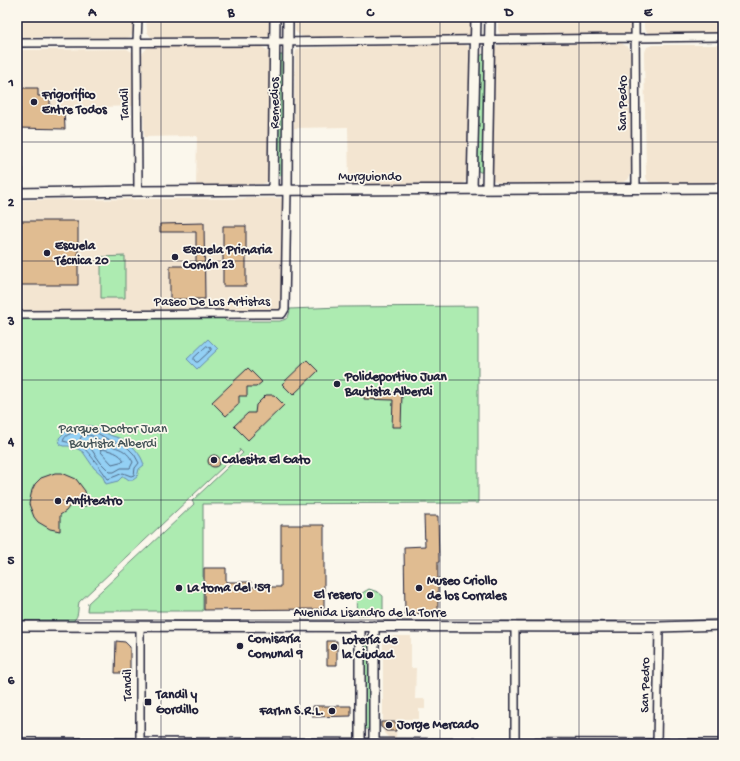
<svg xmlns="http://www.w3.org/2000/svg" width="740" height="761" viewBox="0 0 740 761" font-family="'Gochi Hand',sans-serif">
  <rect width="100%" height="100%" fill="#fbf7ec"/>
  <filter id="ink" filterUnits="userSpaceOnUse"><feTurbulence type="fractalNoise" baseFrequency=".025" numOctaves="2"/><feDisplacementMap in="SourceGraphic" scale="8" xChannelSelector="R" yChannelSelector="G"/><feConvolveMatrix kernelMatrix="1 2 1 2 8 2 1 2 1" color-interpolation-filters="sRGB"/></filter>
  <g filter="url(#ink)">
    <path fill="#f3e5d1" d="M17,17h119l-2,16 -4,4 -4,1 -109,-1z
      M146,17h128l-2,16 -7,5h-110l-4,-1 -4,-5z
      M294,17h182l-3,17 -7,2 -162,1 -5,-2 -4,-4z
      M498,17h136l-2,14 -5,4 -124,1 -3,-2 -2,-5z
      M644,17h79v18h-72l-4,-3 -3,-4z
      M621,43l7,4 2,6 1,120 -3,7 -5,2 -5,1h-118l-7,-3 -2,-3 2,-124 3,-6 4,-2z
      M463,44l5,2 3,4 -3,129 -6,5h-113l-1,-57 -54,1 1,-72 1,-5 4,-3z
      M653,45h70v139h-71l-5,-4 -1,-4 -2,-122 3,-7z
      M260,46l7,4 3,7 -1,121 -3,5 -5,1 -65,2 1,-50 -53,1 -2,-83 5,-6 5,-1z
      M127,49l7,4 2,53 -71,2v21l-48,-1v-78z
      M283,198l-1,108 -2,4 -4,2 -259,1v-113z
      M388,636h23v32h5l-1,31h10v10h-6v10h-22l-1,20 -8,-2 -4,-4 -1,-5v-87l1,-3z"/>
    <path fill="#adebb1" stroke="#688676" d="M483,54l3,3 -3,115h-3l-3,-2 2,-113z
      M279,55h3l2,2v116l-4,3 -3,-2z
      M125,256v42h-24v-41z
      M478,306v197l-275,1v107h-116l1,-8 106,-99 -2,-3 51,-48 -4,-4 1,2 -161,151c-2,8 1,17 -9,20l-53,-1v-304l206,1 3,3h54c8,-2 9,-4 10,-12l50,-2z
      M369,589l9,3 5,4v18l-26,1c-1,-16 -3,-18 12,-26z
      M363,645h7v84h-6z"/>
    <path fill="#93d0f4" stroke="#668aaa" d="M208,339l10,10 -21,20 -10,-10z
      M87,426c9,-1 15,6 23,9 4,2 8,2 12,4 10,5 19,15 22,26l-5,4 -2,8 -4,3h-4l-4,-3h-3l-4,4 -12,3 -4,-9 -8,-7 -11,-16 -7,-4 -3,1 -4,-3h-6l-3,-2 -1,-6 7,-7z"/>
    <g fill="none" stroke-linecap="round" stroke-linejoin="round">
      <path stroke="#4f6885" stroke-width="1" d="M207,346l4,2v2l-13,12h-2l-2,-2v-2z
        M88,430l6,1 15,9 16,5 9,9 5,9 -4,5 -1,7 -3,1 -8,-3 -7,3 -8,3c-4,-6 -21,-30 -27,-33 -5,-3 -12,-3 -18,-5 3,-10 17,-9 25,-11z
        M89,435c6,1 12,6 17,9 13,5 19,4 27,18l-3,6h-9l-7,4h-4l-9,-9 -12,-17 -9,-6 1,-3z
        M101,449c8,1 20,4 23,12l-12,3 -11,-12z"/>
    </g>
    <path fill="#e0bc91" stroke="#22223b" d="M17,88h21v8h12v12h14l1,21 -48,-1z
      M17,168h6v15l-6,-1z
      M17,221h61v64h-61z
      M204,223l1,76h-35v-33h26v-34h-36v-8z
      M223,226h23v60h-23z
      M307,360l11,11 -25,24 -11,-11z
      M248,368l14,14 -6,5h-9v9h-8v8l-13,12 -14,-14z
      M364,392h38l-1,35h-9l1,-27 -29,-1z
      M266,395h8l10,10 -36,35 -14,-14 14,-13h7l1,-8z
      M208 461a6 6 0 1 1 12 0a6 6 0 1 1-12 0Z
      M55,473h7l14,6 9,12 1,7v8l-15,-2 -5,7 -6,4v16l-10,-2 -12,-7 -4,-5 -5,-13 3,-14 3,-6 6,-6z
      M424,516h14l1,46h-1v51l-33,1 -1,-67 21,-1z
      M281,525h43v84l-120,1v-42h22v14h25v5h30z
      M116,641l9,1 5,5v26h-15z
      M327,641h10v24h-10z
      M313,706h38v10l-38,1z
      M381,722h15v9h-10l-5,-4z"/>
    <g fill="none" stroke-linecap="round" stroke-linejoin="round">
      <defs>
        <path id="street" d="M138,17l-1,25 1,149
          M635,17l1,171
          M17,43l257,-1 449,-5
          M17,315l265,-1 3,-5 2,-119
          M17,742l706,1
          M140,744v-118
          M515,744v-118
          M657,744l2,-117"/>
        <path id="secondary" d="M472,189l4,-172
          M487,189l3,-172
          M273,190l2,-173
          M287,190l1,-173
          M17,193l121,-2 585,-3
          M17,626l642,1 64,-2
          M360,626v118
          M374,744v-118"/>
      </defs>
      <use href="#street" stroke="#22223b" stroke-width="10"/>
      <use href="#secondary" stroke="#22223b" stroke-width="12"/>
      <use href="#street" stroke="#fbf7ec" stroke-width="7"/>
      <use href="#secondary" stroke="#fbf7ec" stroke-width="9"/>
    </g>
  </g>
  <path fill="none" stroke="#22223b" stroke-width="1" stroke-opacity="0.55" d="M161,17v727M300,17v727M440,17v727M579,17v727M17,142h706M17,261h706M17,380h706M17,500h706M17,620h706"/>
  <g fill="#22223b" stroke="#fbf7ec" stroke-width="1.5">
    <circle cx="34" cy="102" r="4"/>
    <circle cx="47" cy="253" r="4"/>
    <circle cx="175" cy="257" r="4"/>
    <circle cx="337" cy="384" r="4"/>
    <circle cx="214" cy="460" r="4"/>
    <circle cx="58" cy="501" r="4"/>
    <circle cx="179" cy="588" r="4"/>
    <circle cx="419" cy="588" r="4"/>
    <circle cx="370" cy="595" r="4"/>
    <circle cx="240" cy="646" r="4"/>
    <circle cx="334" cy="647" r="4"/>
    <rect x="144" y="698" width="8" height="8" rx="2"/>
    <circle cx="332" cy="711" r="4"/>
    <circle cx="389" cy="725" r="4"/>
  </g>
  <g text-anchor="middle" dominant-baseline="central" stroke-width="3.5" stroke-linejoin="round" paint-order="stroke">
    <g font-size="13" font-weight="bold" fill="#22223b" stroke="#fbf7ec" text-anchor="start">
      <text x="42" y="95">Frigorifico<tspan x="42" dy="15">Entre Todos</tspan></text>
      <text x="55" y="246">Escuela<tspan x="55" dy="15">Técnica 20</tspan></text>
      <text x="183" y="250">Escuela Primaria<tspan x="183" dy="15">Común 23</tspan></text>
      <text x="345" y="377">Polideportivo Juan<tspan x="345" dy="15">Bautista Alberdi</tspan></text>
      <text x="222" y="460">Calesita El Gato</text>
      <text x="66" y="501">Anfiteatro</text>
      <text x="427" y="581">Museo Criollo<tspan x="427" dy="15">de los Corrales</tspan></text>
      <text x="187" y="588">La toma del '59</text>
      <text x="362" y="595" text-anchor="end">El resero</text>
      <text x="248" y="639">Comisaría<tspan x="248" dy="15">Comunal 9</tspan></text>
      <text x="342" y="640">Lotería de<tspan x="342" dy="15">la Ciudad</tspan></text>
      <text x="156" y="695">Tandil y<tspan x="156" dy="15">Gordillo</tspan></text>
      <text x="324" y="711" text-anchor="end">Farhn S.R.L.</text>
      <text x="397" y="725">Jorge Mercado</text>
    </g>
    <g font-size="13" fill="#22223b" stroke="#fbf7ec">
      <text transform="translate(275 103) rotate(-90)">Remedios</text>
      <text transform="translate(623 103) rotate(-90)">San Pedro</text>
      <text transform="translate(125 104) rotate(-90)">Tandil</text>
      <text x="370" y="177">Murguiondo</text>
      <text x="212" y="302">Paseo De Los Artistas</text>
      <text x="370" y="613">Avenida Lisandro de la Torre</text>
      <text transform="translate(128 685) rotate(-90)">Tandil</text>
      <text transform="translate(646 685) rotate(-89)">San Pedro</text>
    </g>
    <g font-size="13" fill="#455458" stroke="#fbf7ec">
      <text x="113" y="429">Parque Doctor Juan<tspan x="113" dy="15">Bautista Alberdi</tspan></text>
    </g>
  </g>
  <rect width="740" height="761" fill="none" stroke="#fbf7ec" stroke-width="44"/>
  <rect x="22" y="22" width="696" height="717" fill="none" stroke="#22223b" stroke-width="1.5"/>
  <g font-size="13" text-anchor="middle" font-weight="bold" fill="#22223b">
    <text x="92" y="16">A</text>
    <text x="231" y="16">B</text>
    <text x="370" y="16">C</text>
    <text x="509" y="16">D</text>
    <text x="648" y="16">E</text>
    <text x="11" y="86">1</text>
    <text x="11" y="206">2</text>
    <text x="11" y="325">3</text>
    <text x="11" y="445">4</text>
    <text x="11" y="564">5</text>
    <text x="11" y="684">6</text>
  </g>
</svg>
